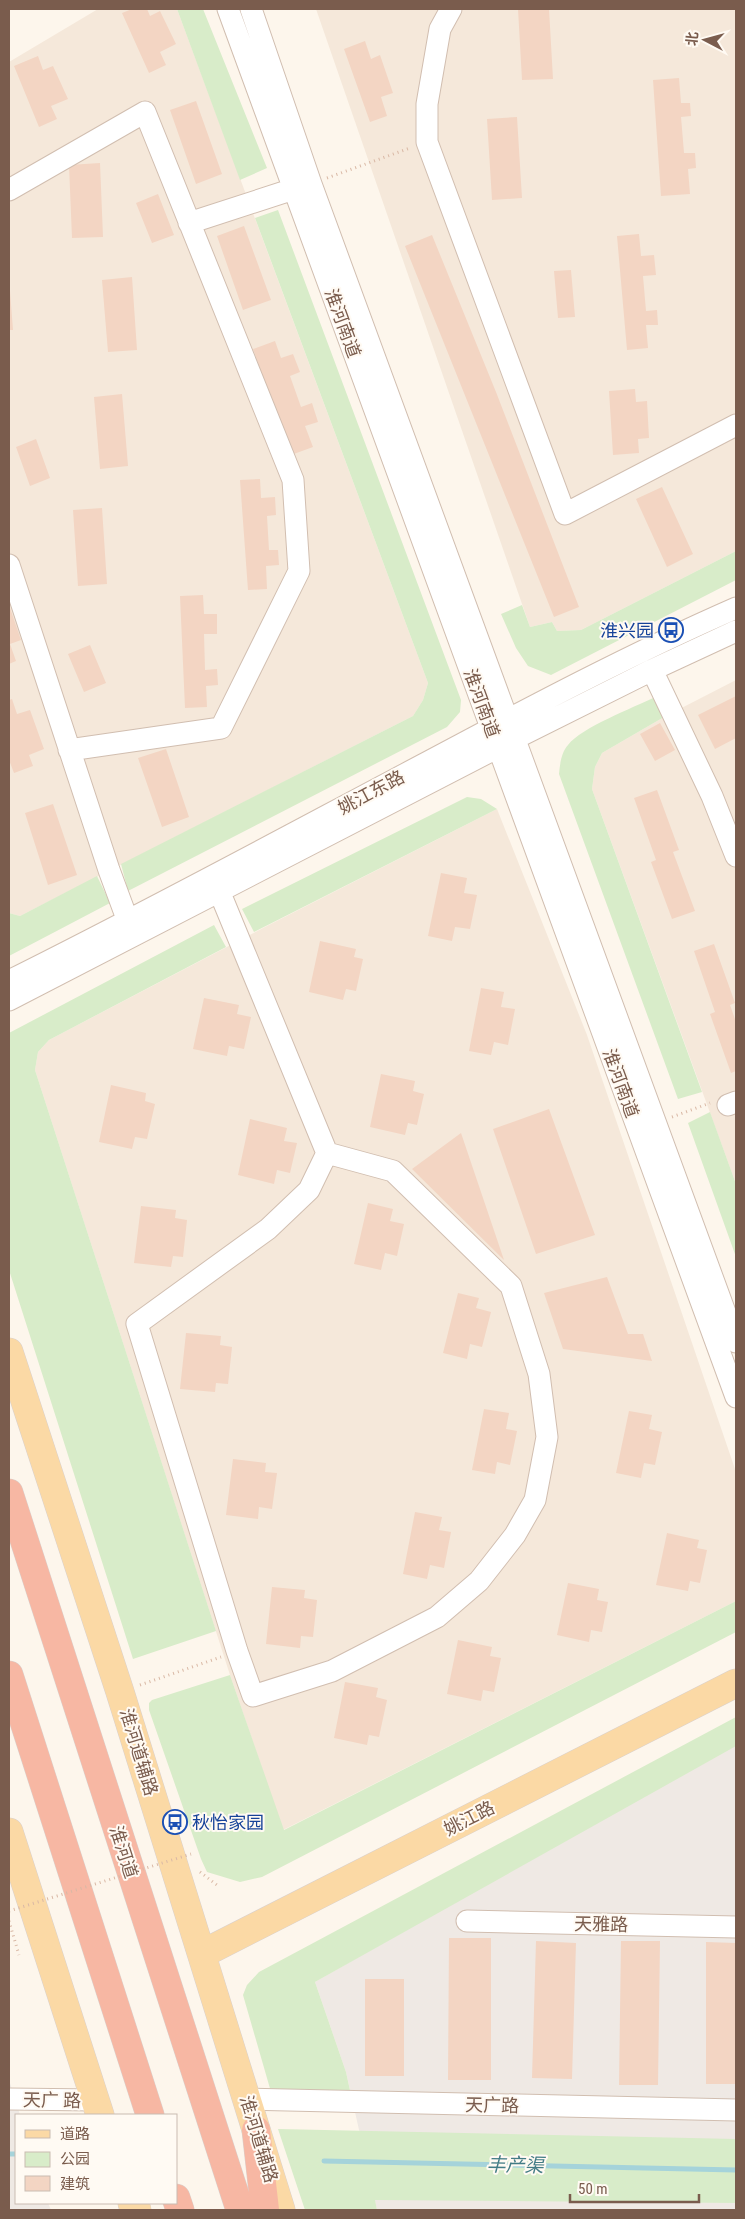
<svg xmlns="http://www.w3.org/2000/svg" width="745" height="2219" viewBox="0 0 745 2219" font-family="'Roboto Condensed','Noto Sans SC',sans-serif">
  <rect width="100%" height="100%" fill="#fdf6ec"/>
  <path fill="#f5e8da" d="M98,9h79l251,674 -5,17 -10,16 -393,200 -11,-3v-851z
    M316,9h420v542l-155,79 -24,1 -5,-9 -22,5z
    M736,680v504l-144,-395 3,-22 7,-14 62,-36z
    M497,809l90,226 149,437v129l-453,229 -53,-155 -195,-605 3,-18 11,-12 214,-112z"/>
  <path fill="#efe9e4" d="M736,1745v465h-359l-31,-138 -31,-90 176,-101z
    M9,2080l11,35h-4v88h32l3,7h-42z"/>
  <path fill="#d8ecc9" d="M177,9h26l64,159 -27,12z
    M278,210l183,490 -1,12 -13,15 -319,164 -7,-27 292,-148 10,-16 5,-17 -173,-465z
    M736,551v29l-185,95 -23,-9 -12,-18 -15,-34 21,-9 8,22 22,-5 5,9 24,-1z
    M655,697l9,20 -62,36 -7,14 -3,22 110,303 -24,7 -119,-325c1,-10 2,-21 9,-29 14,-18 65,-37 87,-48z
    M467,797l14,2 16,10 -243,123 -12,-23z
    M97,876l13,27 -101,53v-43l11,3z
    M214,925l12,22 -177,93 -11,12 -3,18 181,561 -83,28 -124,-389v-237z
    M710,1112l26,72v73l-48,-134z
    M736,1601v31l-474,245 -22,5 -33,-10 -6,-13 -52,-149v-7l3,-3 78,-25 54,155z
    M736,1717v29l-421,236 31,90 5,23 -80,-3 -28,-97 4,-10 12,-13z
    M278,2129l458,10v64l-361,-3 2,10h-72z"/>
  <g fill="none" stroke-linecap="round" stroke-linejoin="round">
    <path stroke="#a5d3da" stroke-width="5" d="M9,2154h7
      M324,2161l412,9"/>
  </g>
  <path fill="#f3d5c3" d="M132,9h15l3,7 10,-5 16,33 -16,8 6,13 -17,8 -27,-60z
    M518,9h31l4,70 -31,1z
    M365,41l6,18 9,-4 13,38 -12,4 6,19 -17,6 -26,-73z
    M38,56l5,14 10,-4 15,33 -17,7 6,13 -18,8 -25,-61z
    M679,78l2,25h9l1,13 -10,1 3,36h11l1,15 -8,1 2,25 -29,2 -8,-116z
    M196,101l26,73 -26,10 -26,-74z
    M517,117l5,81 -30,2 -5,-81z
    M100,163l3,74 -31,1 -3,-73z
    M158,194l16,41 -22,8 -16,-40z
    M244,226l27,74 -28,10 -26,-74z
    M639,234l2,22 13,-1 2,20 -13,1 3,35 11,-1 1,15h-12l2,23 -21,2 -10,-114z
    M432,235l64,157 83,215 -25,10 -149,-371z
    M571,270l4,47 -17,1 -4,-47z
    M132,277l5,73 -29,2 -6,-72z
    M9,278l4,52h-4z
    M275,341l6,17 12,-4 7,18 -10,4 11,31 11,-4 6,19 -13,4 8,21 -22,8 -38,-106z
    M635,389l1,13 11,-1 2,37 -11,1 1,14 -26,2 -4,-64z
    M122,394l6,72 -28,3 -6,-72z
    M36,439l14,39 -20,8 -14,-39z
    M260,479l1,19 14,-1 1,18 -9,1 2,34h9l1,15 -13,1 1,23 -19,1 -8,-110z
    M662,487l31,67 -26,13 -31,-68z
    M102,508l5,76 -29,2 -5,-76z
    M203,595l1,19h13v20h-13l1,36 12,-1 1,16 -12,1 1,21 -22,1 -5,-112z
    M9,605l12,35 -11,4 6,17 -7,3z
    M90,645l16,38 -22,9 -16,-38z
    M736,696v42l-21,11 -17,-34z
    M12,699l5,15 13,-4 14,39 -15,6 4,11 -19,7 -5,-13v-60z
    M660,723l15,27 -20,11 -15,-27z
    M166,749l23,68 -27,10 -24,-69z
    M657,790l22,60 -6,2 22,59 -23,8 -21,-57 5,-2 -22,-62z
    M53,804l24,71 -29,10 -23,-72z
    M441,873l26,5 -3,15 13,2 -7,34 -15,-2 -3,14 -24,-5z
    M320,941l36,8 -2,8 9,2 -7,32 -10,-2 -3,11 -34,-8z
    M714,944l21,59 -5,2 6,17v49l-5,2 -21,-59 5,-2 -21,-61z
    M481,988l23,4 -3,15 14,2 -7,36 -14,-3 -3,13 -22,-4z
    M204,998l35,7 -2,9 14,3 -7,32 -15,-3 -2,10 -34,-7z
    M381,1074l34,7 -2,10 11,3 -7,31 -9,-2 -3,12 -35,-8z
    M111,1085l35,8 -1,8 10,3 -8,35 -12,-2 -3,12 -33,-7z
    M549,1109l46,126 -59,19 -43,-125z
    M250,1119l37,9 -3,13 13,2 -7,30 -13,-3 -3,14 -36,-9z
    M461,1133l43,127 -92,-91z
    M368,1203l25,6 -3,12 14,3 -7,32 -12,-3 -4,17 -27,-6z
    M141,1206l35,4 -1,8 12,2 -4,37 -10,-1 -2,11 -37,-4z
    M607,1277l21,57h15l9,27 -89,-12 -19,-56z
    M458,1293l21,5 -3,10 15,4 -9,35 -12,-3 -3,15 -24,-6z
    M186,1333l35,3 -1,9 12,2 -4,37 -12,-1 -1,9 -35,-3z
    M484,1409l25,4 -3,16 11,2 -7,34 -13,-3 -2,12 -23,-4z
    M629,1411l23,4 -3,14 13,3 -7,33 -11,-2 -3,15 -25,-5z
    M233,1459l33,4 -1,9 12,1 -5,36 -13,-2 -1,12 -32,-4z
    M415,1512l27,5 -3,13 12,2 -7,36 -14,-3 -3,14 -24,-5z
    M667,1533l32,7 -2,8 10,2 -7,33 -10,-2 -2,10 -32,-6z
    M568,1583l31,6 -2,11 11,2 -6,30 -11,-2 -2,12 -32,-7z
    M272,1587l33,3 -1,8 13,2 -4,37 -12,-1 -1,12 -34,-4z
    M458,1640l34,7 -2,9 11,2 -7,34 -11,-2 -2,11 -34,-7z
    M345,1682l33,6 -2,9 11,3 -8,37 -10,-2 -2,10 -33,-7z
    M449,1938h42v142h-43z
    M536,1941l40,2 -4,136 -40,-1z
    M621,1941h39l-2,144h-39z
    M706,1942l30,1v141h-30z
    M365,1979h39v97h-39z"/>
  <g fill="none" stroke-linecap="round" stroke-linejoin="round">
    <defs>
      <path id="minor" d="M228,9l508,1388
        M251,9l60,175 425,1158
        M451,9l-11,20 -13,75v38l138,372 171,-89
        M9,190l136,-78 148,368 6,91 -78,157 -152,22
        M189,223l117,-38
        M9,565l100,305 24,65
        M652,670l60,126 24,60
        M213,876l114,277 66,18 118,115 28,88 8,63 -12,63 -20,35 -36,46 -42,36 -105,54 -79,25 -16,-45 -100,-327 131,-95 41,-39 18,-37
        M9,981c141,-70 279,-145 419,-219 101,-54 203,-108 308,-154
        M9,1000l507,-262 136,-68 84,-39
        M728,1105l8,-3
        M467,1921l269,6
        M9,2099l86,1
        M247,2099l489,11"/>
      <path id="major" d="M9,1352l111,340 161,518
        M9,1832l91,283
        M202,1954l534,-271
        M132,2203l5,7"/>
      <path id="highway" d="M9,1493l231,717
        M9,1675l141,440
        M256,2130l9,80
        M176,2198l4,12"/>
    </defs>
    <use href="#minor" stroke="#d1beb0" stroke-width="23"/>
    <use href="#major" stroke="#dad1cd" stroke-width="29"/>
    <use href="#highway" stroke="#dad1cd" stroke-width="29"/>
    <path stroke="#d9b8a5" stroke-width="3" stroke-dasharray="1 4" stroke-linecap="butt" d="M327,178l83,-30
      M672,1117l38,-14
      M140,1685l81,-28
      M200,1872l17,13
      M9,1921l10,34"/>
    <use href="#minor" stroke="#fff" stroke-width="21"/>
    <use href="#major" stroke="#fbd9a5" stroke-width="28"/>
    <use href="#highway" stroke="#f7b7a3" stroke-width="28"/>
    <path stroke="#d9b8a5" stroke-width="3" stroke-dasharray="1 4" stroke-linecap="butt" d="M9,1911l182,-57"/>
  </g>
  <defs>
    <symbol id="bus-ring" viewBox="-11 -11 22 22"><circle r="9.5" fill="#fffaf3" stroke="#1a4fb4" stroke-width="1.5"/><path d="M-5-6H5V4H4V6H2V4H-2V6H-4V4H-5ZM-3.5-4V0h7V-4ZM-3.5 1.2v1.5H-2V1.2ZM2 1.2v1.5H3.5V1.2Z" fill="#1a4fb4"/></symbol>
  </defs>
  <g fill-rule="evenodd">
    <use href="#bus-ring" x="657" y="616" width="28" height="28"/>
    <use href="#bus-ring" x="161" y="1808" width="28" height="28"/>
  </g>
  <g text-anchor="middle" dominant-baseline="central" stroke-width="4" stroke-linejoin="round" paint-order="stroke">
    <g font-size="18" fill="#7a5c4d" stroke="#fffaf3">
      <text transform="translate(343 323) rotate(70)">淮河南道</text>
      <text transform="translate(482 703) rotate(70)">淮河南道</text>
      <text transform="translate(371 792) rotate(-28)">姚江东路</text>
      <text transform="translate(621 1083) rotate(70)">淮河南道</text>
      <text transform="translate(139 1752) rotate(73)">淮河道辅路</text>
      <text transform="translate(469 1818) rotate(-27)">姚江路</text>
      <text transform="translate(124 1852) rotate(72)">淮河道</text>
      <text transform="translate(601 1924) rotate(1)">天雅路</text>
      <text transform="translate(52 2100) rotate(1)">天广 路</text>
      <text transform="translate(492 2105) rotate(1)">天广路</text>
      <text transform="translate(259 2139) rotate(73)">淮河道辅路</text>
    </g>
    <g font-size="18" fill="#164399" stroke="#fffaf3" text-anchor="end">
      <text x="654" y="630">淮兴园</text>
      <text x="192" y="1822" text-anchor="start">秋怡家园</text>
    </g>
    <g font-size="19" font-style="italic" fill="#437c86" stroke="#fffaf3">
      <text transform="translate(515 2165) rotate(1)">丰产渠</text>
    </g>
  </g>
  <rect width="745" height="2219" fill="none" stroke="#7a5c4d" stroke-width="20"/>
  <rect x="15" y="2114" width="162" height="90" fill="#fffaf3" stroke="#cabbb1"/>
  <rect x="25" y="2130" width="25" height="8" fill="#fbd9a5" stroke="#cabbb1"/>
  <text x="60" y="2139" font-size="15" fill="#7a5c4d">道路</text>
  <rect x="25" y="2152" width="25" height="15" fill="#d8ecc9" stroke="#cabbb1"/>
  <text x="60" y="2164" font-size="15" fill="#7a5c4d">公园</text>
  <rect x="25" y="2176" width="25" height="15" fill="#f3d5c3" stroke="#cabbb1"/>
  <text x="60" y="2189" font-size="15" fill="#7a5c4d">建筑</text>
  <g transform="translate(705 40) rotate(276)" stroke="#fffaf3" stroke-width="4" paint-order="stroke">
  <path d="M0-4L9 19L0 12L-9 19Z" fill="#7a5c4d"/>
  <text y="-8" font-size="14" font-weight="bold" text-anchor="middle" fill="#7a5c4d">北</text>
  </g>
  <path d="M570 2194v8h129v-8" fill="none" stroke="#7a5c4d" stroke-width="2.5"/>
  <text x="578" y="2194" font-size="15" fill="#7a5c4d" stroke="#fffaf3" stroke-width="4" paint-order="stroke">50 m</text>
</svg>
